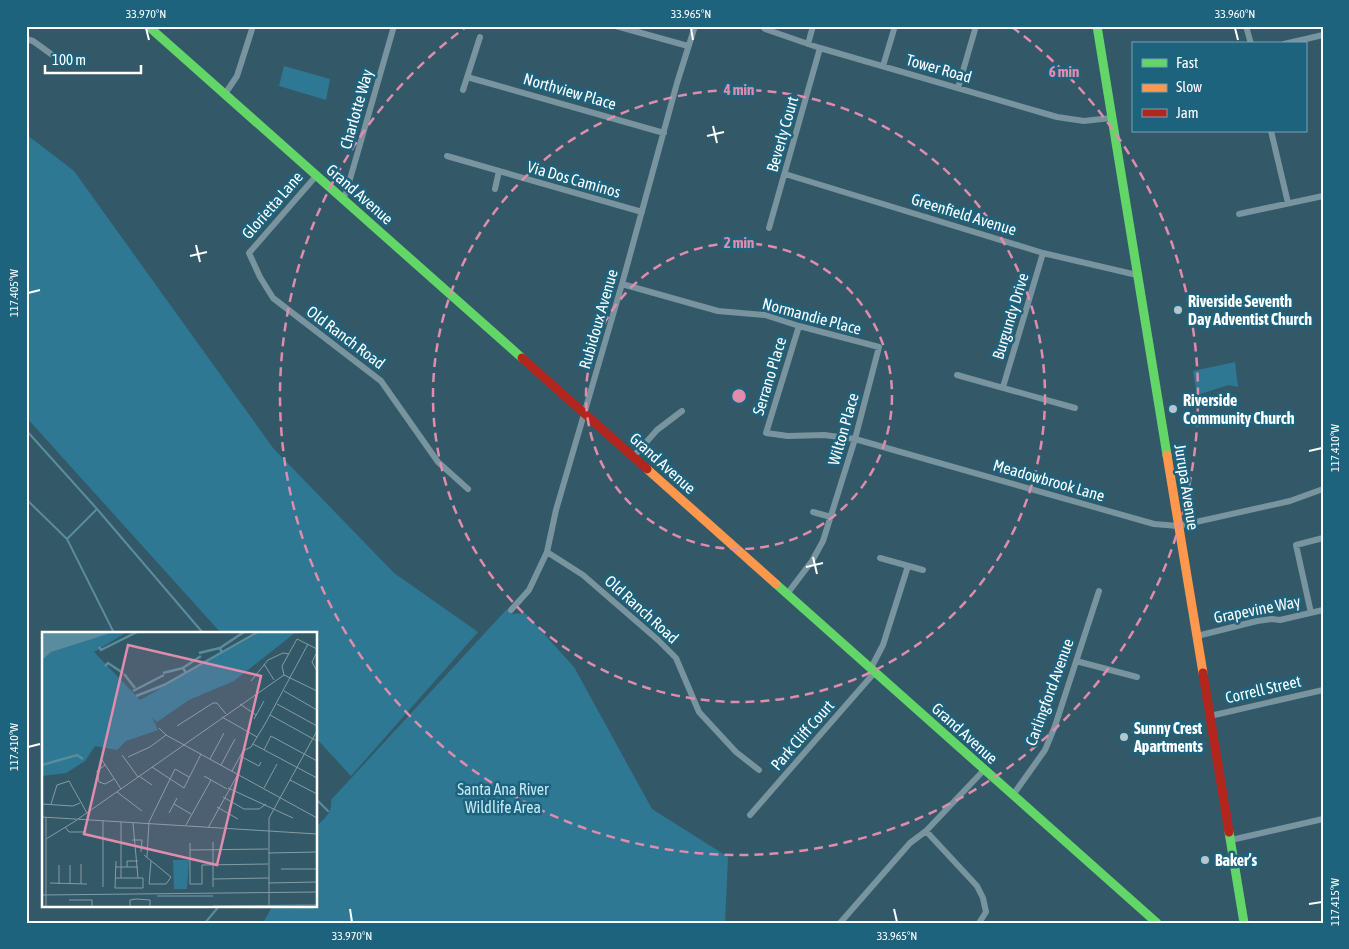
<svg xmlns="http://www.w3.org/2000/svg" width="1349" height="949" viewBox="0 0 1349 949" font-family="'Asap Condensed',sans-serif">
  <rect width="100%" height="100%" fill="#335968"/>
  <path fill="#2e7893" d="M284,66l46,13 -4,21 -47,-14z
    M26,134l48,37 199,277 121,125 84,59 -127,144 -35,-38v-105h-95l-195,-216z
    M1235,362l3,25 -9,-2 -32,10 -4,-24z
    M507,609l5,5 13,-1 49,54 78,142 76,48 -3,66h-462l10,-18h43v-78c8,-8 17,-15 15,-27z"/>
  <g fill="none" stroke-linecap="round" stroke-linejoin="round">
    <path stroke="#598c9e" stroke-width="2" d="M26,430l71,79 106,124
      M26,499l41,40 29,-29
      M67,539l47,94
      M316,799l12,12
      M205,923l15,-18"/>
    <path stroke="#78949f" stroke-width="6" d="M616,26l72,20
      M762,26l3,3 55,19 237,69 27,4 27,-3
      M1246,26l5,18
      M26,39l7,2 18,13
      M808,44l5,-18
      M1284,44l39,-9
      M883,66l12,-40
      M467,77l197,56
      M958,88l18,-62
      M463,90l17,-53
      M225,94l12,-18 16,-50
      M1271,131l17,72
      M447,156l195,56
      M785,174l258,79 94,22
      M316,176l-67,77 11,24 13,21 108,83 57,81 30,27
      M495,189l4,-18
      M342,199l4,-6 48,-167
      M1239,214l84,-18
      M769,228l51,-180
      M622,284l96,27 47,4 34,11 80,21 -24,92 -32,102 -11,20 -25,33
      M799,326l-33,107 22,3 36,-1 31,4 299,85 24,2 112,-25 33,-12
      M957,375l118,33
      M1003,387l40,-134
      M633,457l24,-27 25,-19
      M813,512l18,5
      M547,552l36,23 75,65 18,18 23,54 37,40 23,18
      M880,558l43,12
      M511,610l18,-20 18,-38 9,-42 66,-226 55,-201 18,-57
      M1311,613l-15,-68 27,-7
      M1197,636l60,-15 15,-2 8,1 43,-10
      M1076,661l61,16
      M871,668l12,-23 25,-79
      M1210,716l113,-26
      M1013,795l32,-45 10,-24 44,-135
      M750,815l125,-143
      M926,831l51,55 6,12 3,14 -7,11
      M1231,840l92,-21
      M840,923l70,-80 16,-12 58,-61"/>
    <path stroke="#63d668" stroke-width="9" d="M148,26l374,332
      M1097,26l70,429
      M776,584l381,339
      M1229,832l15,91"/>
    <path stroke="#ff974d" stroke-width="9" d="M1167,455l36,218
      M647,469l129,115"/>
    <path stroke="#b3261e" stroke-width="9" d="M522,358l125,111
      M1203,673l26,159"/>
  </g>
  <path fill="none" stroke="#fff" stroke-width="2" d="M146,28l3,12M691,28l2,12M1235,28l3,12M713,126l4,17M707,136l17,-4M196,245l4,17M190,256l17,-4M28,293l12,-3M1309,451l13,-3M813,557l4,17M806,567l17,-4M28,747l12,-3M1309,904l13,-2M350,909l2,13M894,909l3,13"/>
  <g fill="none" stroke="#e08cad" stroke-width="2.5" stroke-dasharray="9 6">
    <circle cx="739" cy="396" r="153"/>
    <circle cx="739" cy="396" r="306"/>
    <path d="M1012 27A459 459 0 1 1 466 27"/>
  </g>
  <g fill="#b8c5ca" stroke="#1d637e" stroke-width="2">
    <circle cx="1178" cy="310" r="5"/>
    <circle cx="1173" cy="409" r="5"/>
    <circle cx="1124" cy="737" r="5"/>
    <circle cx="1205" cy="860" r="5"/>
  </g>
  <g text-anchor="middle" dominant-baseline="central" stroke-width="5" stroke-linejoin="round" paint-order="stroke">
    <g font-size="16" fill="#fff" stroke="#1d637e">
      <text transform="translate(939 68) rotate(16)">Tower Road</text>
      <text transform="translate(570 91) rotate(16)">Northview Place</text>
      <text transform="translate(356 109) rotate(-74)">Charlotte Way</text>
      <text transform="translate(782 134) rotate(-74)">Beverly Court</text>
      <text transform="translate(574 179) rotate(16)">Via Dos Caminos</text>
      <text transform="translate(360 194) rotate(41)">Grand Avenue</text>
      <text transform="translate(272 205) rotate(-49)">Glorietta Lane</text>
      <text transform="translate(964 214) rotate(17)">Greenfield Avenue</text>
      <text transform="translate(812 316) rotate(15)">Normandie Place</text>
      <text transform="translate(1010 316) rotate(-73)">Burgundy Drive</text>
      <text transform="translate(598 319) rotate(-74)">Rubidoux Avenue</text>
      <text transform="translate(346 337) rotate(37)">Old Ranch Road</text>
      <text transform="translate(769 376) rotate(-73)">Serrano Place</text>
      <text transform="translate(843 429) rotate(-74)">Wilton Place</text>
      <text transform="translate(663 463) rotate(42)">Grand Avenue</text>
      <text transform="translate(1049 480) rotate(16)">Meadowbrook Lane</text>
      <text transform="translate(1187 487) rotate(81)">Jurupa Avenue</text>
      <text transform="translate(642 609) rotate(42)">Old Ranch Road</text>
      <text transform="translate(1257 609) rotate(-11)">Grapevine Way</text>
      <text transform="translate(1263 689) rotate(-13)">Correll Street</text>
      <text transform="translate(1049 692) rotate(-70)">Carlingford Avenue</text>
      <text transform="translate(965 733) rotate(42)">Grand Avenue</text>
      <text transform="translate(802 735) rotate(-49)">Park Cliff Court</text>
    </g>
    <g font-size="16" font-weight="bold" fill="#fff" stroke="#1d637e" text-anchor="start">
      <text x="1188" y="301">Riverside Seventh<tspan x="1188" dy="18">Day Adventist Church</tspan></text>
      <text x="1183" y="400">Riverside<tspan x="1183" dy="18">Community Church</tspan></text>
      <text x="1134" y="728">Sunny Crest<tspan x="1134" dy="18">Apartments</tspan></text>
      <text x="1215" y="860">Baker’s</text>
    </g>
    <g font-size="16" fill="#c4e9f6" stroke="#1d637e">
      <text x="503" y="789">Santa Ana River<tspan x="503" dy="18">Wildlife Area</tspan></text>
    </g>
  </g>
  <g transform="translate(42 632)">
    <rect width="275" height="275" fill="#335968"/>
    <path d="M85,0l-33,20 46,48 121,-68h35l-62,49 -45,19 -32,22 -5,-5 6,13 -32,11 -9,9 -22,-4 -10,15 -19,12 -24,3v-143zM131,228h16l-2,29h-13z" fill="#2e7893"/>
    <path d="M0,0h72l-63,20 -9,8z" fill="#598c9e"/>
    <path fill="none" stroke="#598c9e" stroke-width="2.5" d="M57,15l2,3 36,-18M157,21l21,-5M180,21l-2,-5 24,-16M63,34l3,-3 15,10M121,41l20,-5M144,41l-3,-5 18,-12M82,42l11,14M91,59l31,-16M94,64l28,-11 94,-53M0,133l35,-10 6,4"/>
    <path fill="none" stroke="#859ba4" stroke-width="1" d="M275,20l-5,10 5,9M222,32l10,16M242,43l-2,-9 15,-27 20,10M242,43l33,16M209,49l17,-21 15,-7 6,1M242,59l33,19M198,72l16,11M235,72l40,22M228,83l47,26M180,85l35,20M212,87l10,-18M135,94l36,-23h4l9,11M117,96l7,7 151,83M211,112l64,34M222,118l7,-14 46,25M80,123l16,22M198,124l19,10 2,-4M86,125l22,-10 16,-12M168,127l14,-26M60,128l19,29M63,133l-8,6 2,11 6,2 9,-5M179,133l14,-26M110,135l32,21 17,-34M190,139l11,-20 8,-4 14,-23 43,-80M97,144l13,9M162,144l23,13M248,148l27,14M186,156l65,30M222,156l13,-24M75,160l25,19M181,165l21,12h15l7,-5M0,172l31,2 7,-3M9,172l6,-19 12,-4 18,32M132,172l17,10M175,175l21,12M127,181l8,-15M0,185l275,17M36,187l206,-144M91,191l5,55M144,193l25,-45M23,195l4,5h17M166,196l30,-54M4,207v-22M90,208h10l-1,12M171,210v45M148,211v41h12v-19l66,-1M148,218l78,-1M226,221l49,-1M102,223l27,22 -5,7h-17l2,-23M105,225l2,-35 26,-53 14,8M74,229l-1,27h28v-10h-27M17,233v19M28,233v19M74,235h22M85,235v-6h11M239,237h36M79,246v-56M171,247l56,-1M8,251l37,1M226,251l49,-1M39,252v-20M61,255v-66M0,263l275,-3M115,264h56M27,268h23v7M171,274l104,-1M4,275v-68l31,-19M88,275v-7l6,-1 14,1v7M227,275v-89l48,-87"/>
    <path fill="#e08cad" fill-opacity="0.15" stroke="#e08cad" stroke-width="2.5" d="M86,13l133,31 -44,189 -133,-31z"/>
    <rect width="275" height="275" fill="none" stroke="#fff" stroke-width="2.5"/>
  </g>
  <circle cx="739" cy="396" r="8" fill="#e08cad" stroke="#1d637e" stroke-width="2.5"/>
  <g font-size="15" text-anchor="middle" font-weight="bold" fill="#e08cad" stroke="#1d637e" stroke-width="5" stroke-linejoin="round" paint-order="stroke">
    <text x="1064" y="77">6 min</text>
    <text x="739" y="95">4 min</text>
    <text x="739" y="248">2 min</text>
  </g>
  <rect width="1349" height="949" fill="none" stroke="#1d637e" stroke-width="55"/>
  <rect x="1132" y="42" width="175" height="90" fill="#1d637e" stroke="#77a1b2"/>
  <rect x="1142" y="59" width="25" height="8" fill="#63d668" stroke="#77a1b2"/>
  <text x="1176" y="68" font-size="15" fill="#ffffff">Fast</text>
  <rect x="1142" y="84" width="25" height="8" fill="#ff974d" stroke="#77a1b2"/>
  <text x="1176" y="92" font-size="15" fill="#ffffff">Slow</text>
  <rect x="1142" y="109" width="25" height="8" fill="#b3261e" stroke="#77a1b2"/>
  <text x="1176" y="118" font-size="15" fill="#ffffff">Jam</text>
  <path d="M45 65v8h96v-8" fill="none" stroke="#ffffff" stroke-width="2.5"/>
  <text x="52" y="65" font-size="15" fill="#ffffff" stroke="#1d637e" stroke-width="4" paint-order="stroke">100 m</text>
  <rect x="28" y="28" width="1294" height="894" fill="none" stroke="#fff" stroke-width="2"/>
  <g font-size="12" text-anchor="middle" fill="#fff">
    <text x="146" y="18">33.970°N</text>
    <text x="691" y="18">33.965°N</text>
    <text x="1235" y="18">33.960°N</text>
    <text transform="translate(14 293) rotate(-90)" y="4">117.405°W</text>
    <text transform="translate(1335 448) rotate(-90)" y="4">117.410°W</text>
    <text transform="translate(14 747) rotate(-90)" y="4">117.410°W</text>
    <text transform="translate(1335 902) rotate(-90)" y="4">117.415°W</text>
    <text x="352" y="940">33.970°N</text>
    <text x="897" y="940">33.965°N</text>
  </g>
</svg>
